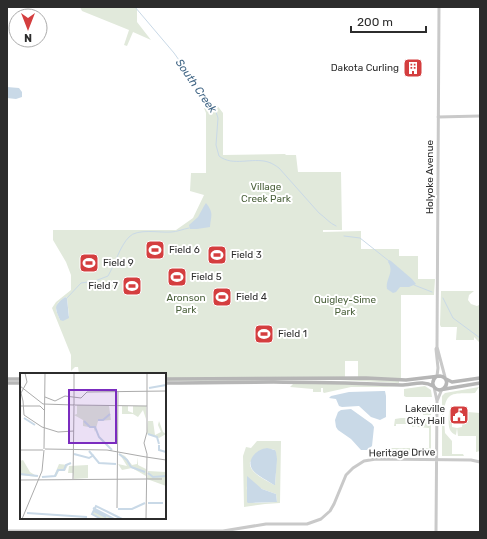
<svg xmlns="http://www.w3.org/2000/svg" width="487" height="539" viewBox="0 0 487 539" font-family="Rubik,sans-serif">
  <rect width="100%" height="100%" fill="#fff"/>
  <path fill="#e1e9db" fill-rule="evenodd" d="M80,7h57v15l14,18 -18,-8 -6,14 -3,-1 5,-15 -47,-19z
    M216,104l7,9v42l62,-1 1,1h10l2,17h43l1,58h-19v2l38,-1v18h38v7h19v23h17l-1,16h-33v86h-4h2v2l-59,-3 -175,1v-7h-86l-1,-7h-3l-4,4v-16l-19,-47 4,-6 15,-12v-15l-5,-13 -13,-22v-10h123l17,-12 11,-23 -14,-4 1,-18h15v-60l-2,-5zM65,297l2,1 2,18 -9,4 -4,-10 2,-7zM345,361h13v18l-13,1z
    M441,291h33l-5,4 -1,5 3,4 6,2 2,-1 1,38 -6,-6v3h-18l1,-13h-16l-1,-2z
    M293,384h61l46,3h-49l-27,6 -1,-1v-4h-2v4h-8v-3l-23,-2z
    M425,386l6,4 1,7h-26l-2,-1v-7z
    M479,387l-4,6c-19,1 -30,-4 -31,21l-2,1v-19l3,-3z
    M423,405h9l-1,10h-8z
    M452,408l2,2 -2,3v14l5,1 -1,7c-10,-3 -7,-16 -7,-24z
    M480,408v43l-4,1v-16h-18l-1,-8 5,-1 1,-9 4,-1 1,-5 12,1z
    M401,418h19v4l-4,4 -4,1v-3h-16v2h-2l1,-7z
    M442,418l2,2 1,13 7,8v13h11l1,2h-22z
    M421,420h10v35h-12l1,-7h9v-20l-12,-1 3,-3z
    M257,441h24l-1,62 -15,1 -21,3 -1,-51 3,-9 5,1zM272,449l3,1c2,12 1,23 0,35h-1c-7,-5 -26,-12 -24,-23zM256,485l6,4 14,5 1,8 -23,1c-4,-6 -8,-9 -7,-17z
    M388,448h27l1,7h-30v-5z"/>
  <path fill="#c9d9e7" d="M7,87l12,1 3,4v5l-6,2 -9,-1z
    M206,203c8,10 5,12 4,24l-13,2h-7l-1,-4 9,-8 6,-11z
    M389,260l2,1 21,18 4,5 -7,3h-9l-4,5 -3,1 -6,-4c-2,-10 8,-17 1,-27z
    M65,297l2,1 2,20 -6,3 -3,-1c-5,-12 -7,-14 5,-23z
    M383,391h2l1,5v21l-6,3 -9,-3 -12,-11 -17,1 -3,-1 -3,-7 -7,-1 2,-2 18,-4z
    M351,409l21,15 2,3 -2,19 -5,4h-6l-10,-11 -13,-9 -2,-3 -1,-7 3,-8 3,-2z
    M267,448l8,2 1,2 1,7 -2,26h-1c-10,-7 -31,-14 -21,-29 4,-5 8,-7 14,-8z
    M247,476l15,13 14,5 1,8 -29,1 -1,-1z"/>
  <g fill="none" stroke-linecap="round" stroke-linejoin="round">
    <path stroke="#c9d9e7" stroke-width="1" d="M135,7l39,46 42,59 2,6 -2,27 3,11c14,11 33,1 49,6 4,1 8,4 11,6l40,45c6,4 10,10 17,13
      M344,236l16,2 29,23
      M414,285l18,7
      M67,298l14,-15 14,-2 13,-5c7,-12 12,-30 21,-39 8,-9 31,-4 42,-5 6,0 12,-3 18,-4
      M443,298l10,20 27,20"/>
    <path stroke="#c9c9c9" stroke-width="3" d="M438,117l42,-1
      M437,347l8,30
      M437,376l1,-8 -2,-19 1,-2 2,-340
      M434,387l3,14
      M7,531h216l43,-7h41l14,-5 9,-8 4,-7 12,-29 7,-7 11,-7 12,-2 95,1 9,2
      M436,532l1,-131 5,-12"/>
    <path stroke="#b6b6b6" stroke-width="3.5" d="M436,377c-5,4 -4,11 3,13l41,-7
      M7,379h14
      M165,379l201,-1 40,2 34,-4c7,1 9,8 3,13
      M446,379l6,3 28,-4
      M7,383h14
      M165,383c79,-1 157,-2 236,2 11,0 22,-5 32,1"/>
  </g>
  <defs>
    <symbol id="building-square" viewBox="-11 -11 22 22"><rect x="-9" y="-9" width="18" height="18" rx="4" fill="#d43e3f" stroke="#fff"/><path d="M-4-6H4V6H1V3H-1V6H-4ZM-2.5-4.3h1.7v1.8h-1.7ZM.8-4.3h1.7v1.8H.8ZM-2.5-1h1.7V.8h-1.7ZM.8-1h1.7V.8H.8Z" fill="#fff"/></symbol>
    <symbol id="stadium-square" viewBox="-11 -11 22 22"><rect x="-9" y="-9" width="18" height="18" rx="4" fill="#d43e3f" stroke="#fff"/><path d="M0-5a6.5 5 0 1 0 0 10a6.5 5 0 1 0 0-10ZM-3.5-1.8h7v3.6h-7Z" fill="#fff"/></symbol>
    <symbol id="civic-square" viewBox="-11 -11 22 22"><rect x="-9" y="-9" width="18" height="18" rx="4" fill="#d43e3f" stroke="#fff"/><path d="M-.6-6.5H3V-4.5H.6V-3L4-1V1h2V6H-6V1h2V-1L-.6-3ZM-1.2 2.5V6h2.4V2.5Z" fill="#fff"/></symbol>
  </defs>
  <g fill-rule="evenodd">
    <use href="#building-square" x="402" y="57" width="22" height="22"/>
    <use href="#stadium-square" x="144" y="239" width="22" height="22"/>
    <use href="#stadium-square" x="206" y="244" width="22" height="22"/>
    <use href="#stadium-square" x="78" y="252" width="22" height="22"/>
    <use href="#stadium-square" x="166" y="266" width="22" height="22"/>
    <use href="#stadium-square" x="121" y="275" width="22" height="22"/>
    <use href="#stadium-square" x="211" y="286" width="22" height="22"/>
    <use href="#stadium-square" x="253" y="323" width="22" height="22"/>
    <use href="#civic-square" x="448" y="404" width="22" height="22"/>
  </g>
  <g text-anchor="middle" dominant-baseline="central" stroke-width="4" stroke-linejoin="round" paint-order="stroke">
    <g font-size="10" fill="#2c2c2c" stroke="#fff" text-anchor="start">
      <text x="399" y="68" text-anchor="end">Dakota Curling</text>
      <text x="169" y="250">Field 6</text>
      <text x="231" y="255">Field 3</text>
      <text x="103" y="263">Field 9</text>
      <text x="191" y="277">Field 5</text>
      <text x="118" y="286" text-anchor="end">Field 7</text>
      <text x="236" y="297">Field 4</text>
      <text x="278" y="334">Field 1</text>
      <text x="445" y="409" text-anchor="end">Lakeville<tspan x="445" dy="12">City Hall</tspan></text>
    </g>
    <g font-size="10" fill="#2c2c2c" stroke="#fff">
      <text transform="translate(430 177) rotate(-90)">Holyoke Avenue</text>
      <text transform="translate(402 453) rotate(-1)">Heritage Drive</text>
    </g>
    <g font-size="10" fill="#4d633e" stroke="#fff">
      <text x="266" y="187">Village<tspan x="266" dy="12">Creek Park</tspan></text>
      <text x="186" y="298">Aronson<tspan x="186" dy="12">Park</tspan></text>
      <text x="345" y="300">Quigley-Sime<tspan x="345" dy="12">Park</tspan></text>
    </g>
    <g font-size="11" font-style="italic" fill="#436786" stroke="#fff">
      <text transform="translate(196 86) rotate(55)">South Creek</text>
    </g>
  </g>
  <g transform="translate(20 373)">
    <rect width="146" height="146" fill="#fff"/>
    <path d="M57,32l32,1 2,14 -13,1 -3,11 -1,-4 -11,-2v-6l-9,-5 3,-1zM102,33h6v5l5,2v-7h13v13l-3,-9 -5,7 -5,-3h-11zM128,48h5l2,14 6,-3 -3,-7 1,-4 4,11 3,2 -7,4 -12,-4zM99,80l6,3 7,9 5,-1 1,-7v8l8,4v7l-14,-8 -10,2 -4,-6 9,2zM3,87l7,12 8,5 -18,-2v-14zM39,91l9,1 -3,6h-6l-3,6h-17l15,-1zM68,92v13l-14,1 -1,-6h-5l1,-7zM128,98l18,1v14l-19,-7zM75,136l16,9v1h-9l-10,-5z" fill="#e1e9db"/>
    <path fill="none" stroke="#c9d9e7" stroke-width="2" d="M129,15l17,-3M4,45l11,7M78,47h5l7,-6M64,48l6,6h5l4,10 13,13M128,61l9,3 2,7M139,72v5l7,2M69,78l10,12 17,1M54,81l15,4 5,-3M99,81l8,6 4,7M111,94l14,5M128,100l5,4 13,-1M0,101l18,2M22,104l13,-1 3,-6h6l2,-5 5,-2M128,130h15M73,135l21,11M98,136h14l13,-6M74,138l12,6M7,140l60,4M81,146l-9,-5 4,-8 26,13"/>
    <path fill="none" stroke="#ababab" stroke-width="1" d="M54,0v32M0,13l23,18 31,1M25,24l10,4 10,-5 16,2 6,-6 79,-1M3,28l1,14 18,12 16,5 16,-1M3,28l-2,-8 6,-11 -2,-9M53,32l74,1M0,33h20l4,4M24,76l1,-76M25,76l62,1 39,7M0,77h23M126,84l20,3M53,106l1,-73M127,106h15M0,107l127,-1M97,135l1,-117M2,146l20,-48 2,-21M126,146l1,-65 -3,-11 3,-11v-59"/>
    <path fill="#7b2cbf" fill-opacity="0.15" stroke="#7b2cbf" stroke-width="2" d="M49,17h47v53h-47z"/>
    <rect width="146" height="146" fill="none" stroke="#2c2c2c" stroke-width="2"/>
  </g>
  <rect width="487" height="539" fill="none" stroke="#2c2c2c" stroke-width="16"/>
  <g transform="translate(28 28) rotate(180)"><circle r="19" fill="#ffffff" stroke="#ababab"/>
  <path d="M0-3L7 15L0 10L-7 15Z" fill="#d43e3f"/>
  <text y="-6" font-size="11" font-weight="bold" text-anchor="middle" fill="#2c2c2c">N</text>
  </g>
  <path d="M351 26v6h75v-6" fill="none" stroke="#2c2c2c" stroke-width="2"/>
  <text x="357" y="26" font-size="12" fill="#2c2c2c" stroke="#ffffff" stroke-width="3" paint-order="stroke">200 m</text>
</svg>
